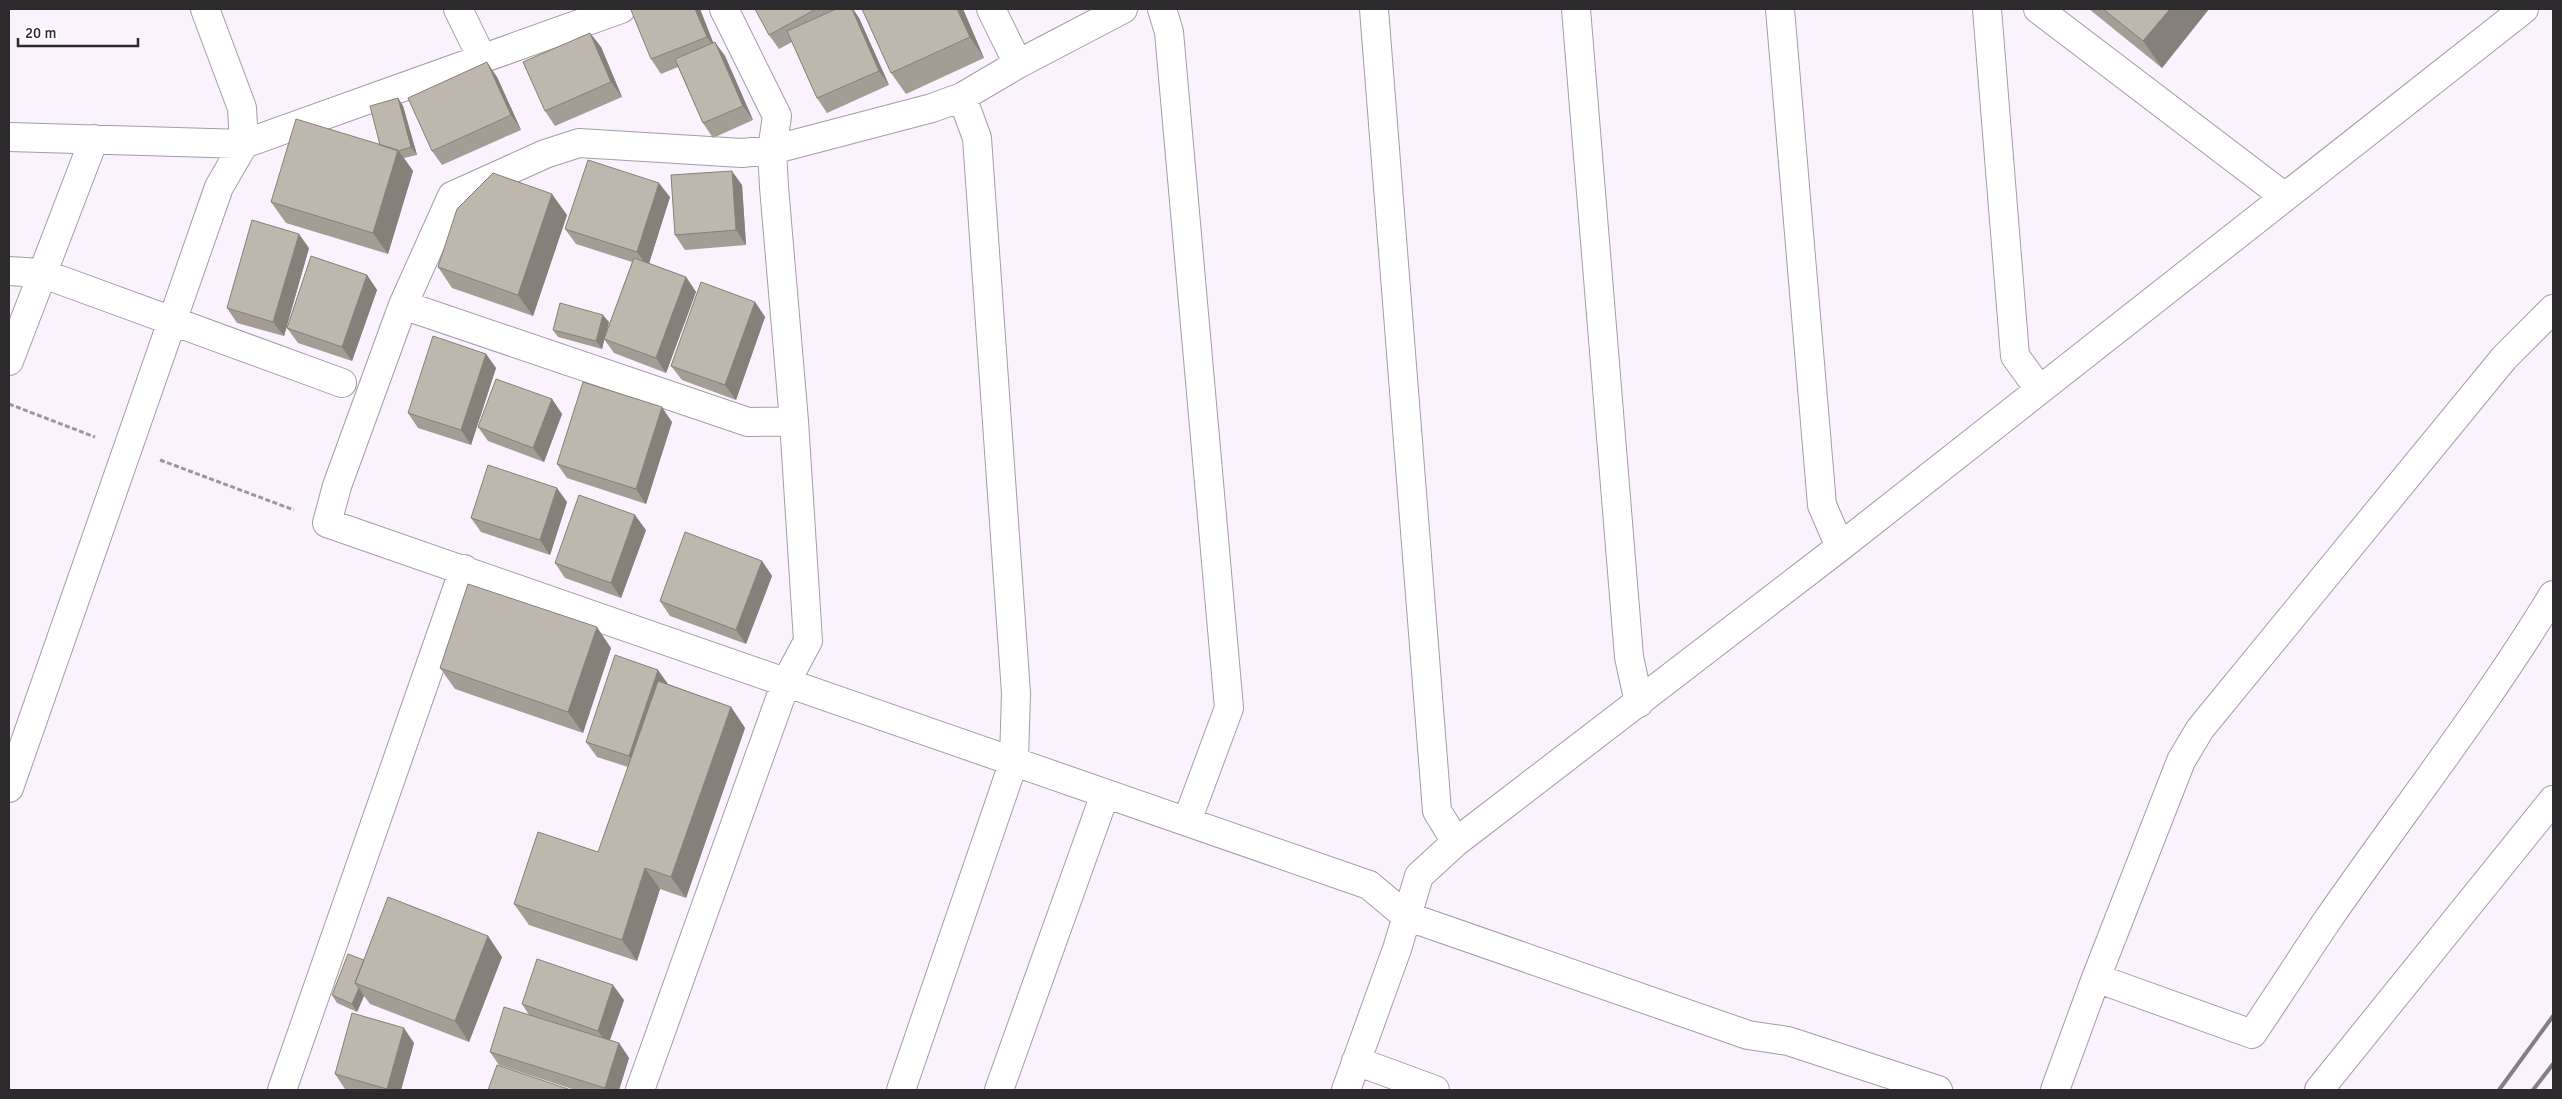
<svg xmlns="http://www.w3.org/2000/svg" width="2562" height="1099" viewBox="0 0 2562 1099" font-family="Signika,sans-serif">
  <rect width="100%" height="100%" fill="#faf2fd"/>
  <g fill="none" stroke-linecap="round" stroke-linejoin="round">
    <defs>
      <path id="street" d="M458,9l24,49
        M991,9l27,55
        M1123,9l-105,55 -56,33 -30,11 -160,42 -30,3 -163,-10 -34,11 -93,42 -49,109 -66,181 -10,37 1042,362 37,31 342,119 40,6 150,49
        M1162,9l7,23 60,676 -42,113
        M1374,9l63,802 19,31
        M1576,9l53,648 10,46
        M1780,9l42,496 18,42
        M1987,9l28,347 24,33
        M2038,9l247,188
        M9,137l235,7 377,-135
        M9,271l32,2 301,110
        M403,305l345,117 46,-1
        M9,361l85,-222
        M9,788l210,-601 25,-43 -2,-36 -37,-99
        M2096,978l156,56c26,-38 51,-78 77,-116 75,-108 156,-211 224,-323
        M1356,1061l79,29
        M282,1090l182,-521
        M640,1090l146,-408 22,-41 -14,-220 -20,-234 -2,-37 5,-34 -53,-107
        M901,1090l113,-329 2,-68 -39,-555 -15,-41
        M999,1090l106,-296
        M1346,1090l51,-141 22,-73 37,-34 384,-295 684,-538
        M2055,1090l41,-112 85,-217 19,-32 304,-371 49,-49
        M2319,1090l234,-290"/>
    </defs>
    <use href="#street" stroke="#a49da6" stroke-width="30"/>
    <path stroke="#9c969e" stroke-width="3" stroke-dasharray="5 2.5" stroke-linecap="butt" d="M9,404l86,33
      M160,460l134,50"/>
    <use href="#street" stroke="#fff" stroke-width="28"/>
    <path stroke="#847f86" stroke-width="4" d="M2499,1090l54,-74
      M2533,1090l20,-26"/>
  </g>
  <path fill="#a39d95" d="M700,9l13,34 12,13 28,64 -40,18 -10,-15 -25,-56 -17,7 -10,-15z
    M755,9h98l6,9 30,67 -62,28 -10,-15 -25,-56 -13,7 -10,-14z
    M963,9l21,49 -78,36 -15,-21z
    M2089,9h120l-47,59z
    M590,33l11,14 21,50 -67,29 -10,-15z
    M497,77l24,53 -79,35 -10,-14z
    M398,98l5,8 14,49 -13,3 9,13 -25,83 -102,-31 -15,-21 109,-57z
    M742,185l4,60 -61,5 -10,-15z
    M670,197l-21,66 37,14 10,15 -30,81 -52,-20 -10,-14 -2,10 -44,-12 -5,-7 56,-8 -3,12 26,-72 -56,-18 -11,-15z
    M567,215l-34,101 -81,-28 -14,-21z
    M309,248l-25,88 -47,-13 -10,-15z
    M367,275l10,15 -25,71 -54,-18 -11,-15z
    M755,302l10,15 -29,83 -54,-20 -11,-14z
    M486,354l10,14 -25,77 -53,-17 -10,-15z
    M552,399l10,15 -18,48 -56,-21 -10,-14z
    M672,422l-26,82 -79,-26 -10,-14z
    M567,502l-17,53 -69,-23 -10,-14z
    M646,530l-25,68 -56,-20 -10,-15z
    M762,561l10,15 -26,68 -76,-28 -10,-15z
    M611,648l-28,85 -128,-44 -15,-21z
    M668,684l63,23 14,21 -59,170 -26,-9 -23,72 -108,-36 -15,-21 84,-52 30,-85 -31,-10 -11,-15z
    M488,936l14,21 -33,85 -99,-38 -6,-8 -7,16 -20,-9 -5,-8 32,-35z
    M624,1000l-14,40 9,3 10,15 -10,32h-44l-76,-25 -9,-13 39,-37 -7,-11z
    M414,1043l-13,47h-52l-4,-1 -10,-15z"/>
  <path fill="#858079" d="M695,9h5l17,43 -10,-15z
    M852,9h1l6,9 30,67 -10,-14z
    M957,9h6l21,49 -14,-21z
    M2170,9h39l-47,59 -19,-27z
    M590,33l11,14 21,50 -11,-15z
    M715,42l10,14 28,64 -10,-14z
    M487,62l10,15 24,53 -10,-15z
    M398,98l5,8 14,49 -6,-8z
    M398,150l15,21 -25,83 -15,-21z
    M732,171l10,14 4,60 -10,-15z
    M659,183l11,14 -22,70 -11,-15z
    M552,194l15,21 -34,101 -15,-21z
    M299,234l10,14 -25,88 -11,-14z
    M367,275l10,15 -25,71 -10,-14z
    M686,277l10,15 -30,81 -10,-15z
    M755,302l10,15 -29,83 -11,-15z
    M603,315l6,7 -7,27 -6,-8z
    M486,354l10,14 -25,77 -10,-15z
    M552,399l10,15 -18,48 -11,-14z
    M662,407l10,15 -26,82 -10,-15z
    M557,488l10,14 -17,53 -10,-15z
    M635,515l11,15 -25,68 -10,-15z
    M762,561l10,15 -26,68 -10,-14z
    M597,627l14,21 -28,85 -15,-21z
    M658,670l10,14 -28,87 -11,-15z
    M731,707l14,21 -59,170 -15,-21z
    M645,868l15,21 -23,72 -15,-21z
    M488,936l14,21 -33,85 -14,-21z
    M613,985l11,15 -16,45 -10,-14z
    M359,988l5,8 -7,16 -5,-8z
    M404,1028l10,15 -13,47h-13l-1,-1z
    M619,1043l10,15 -10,32h-13l-1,-2z"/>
  <path fill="#beb7ad" stroke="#858079" d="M634,9h61l12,28 -56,22 -20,-49z
    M755,9h61l-47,26z
    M836,9h16l27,62 -62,27 -30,-67z
    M862,9h95l13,28 -79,36z
    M2103,9h67l-27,32z
    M590,33l21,49 -66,29 -22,-49z
    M715,42l28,64 -40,17 -28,-64z
    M487,62l24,53 -79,36 -24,-53z
    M398,98l13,49 -13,4 -18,-6 -10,-39z
    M296,119l102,31 -25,83 -102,-31z
    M588,160l71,23 -22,69 -72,-23z
    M732,171l4,59 -61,5 -4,-60z
    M493,173l59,21 -34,101 -80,-28 19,-58z
    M252,220l47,14 -26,88 -46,-14z
    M311,256l56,19 -25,72 -55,-19z
    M634,258l52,19 -30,81 -52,-19z
    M701,282l54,20 -30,83 -54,-19z
    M560,303l43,12 -7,26 -43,-11z
    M433,336l53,18 -25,76 -53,-17z
    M496,379l56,20 -19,49 -55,-21z
    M583,382l79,25 -26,82 -79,-25z
    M488,465l69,23 -17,52 -69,-22z
    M579,495l56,20 -24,68 -56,-20z
    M685,532l77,29 -26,69 -76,-29z
    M468,584l129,43 -29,85 -128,-44z
    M615,655l43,15 -29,86 -43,-14z
    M658,681l73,26 -60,170 -26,-9 -23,72 -108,-36 24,-72 60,20z
    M388,897l100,39 -33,85 -100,-38z
    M348,954l16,6 -9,23 4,5 -7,16 -20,-9z
    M537,959l76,26 -15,46 -76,-27z
    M504,1007l115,36 -14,45 -115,-36z
    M352,1013l52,15 -17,61 -52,-15z
    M497,1065l74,25h-83z"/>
  <rect width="2562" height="1099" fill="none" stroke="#2d2a2e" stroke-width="20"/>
  <path d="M18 38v8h120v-8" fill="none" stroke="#2d2a2e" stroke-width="2.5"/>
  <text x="25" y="38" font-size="15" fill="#2d2a2e" stroke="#ffffff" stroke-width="4" paint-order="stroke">20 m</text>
</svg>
